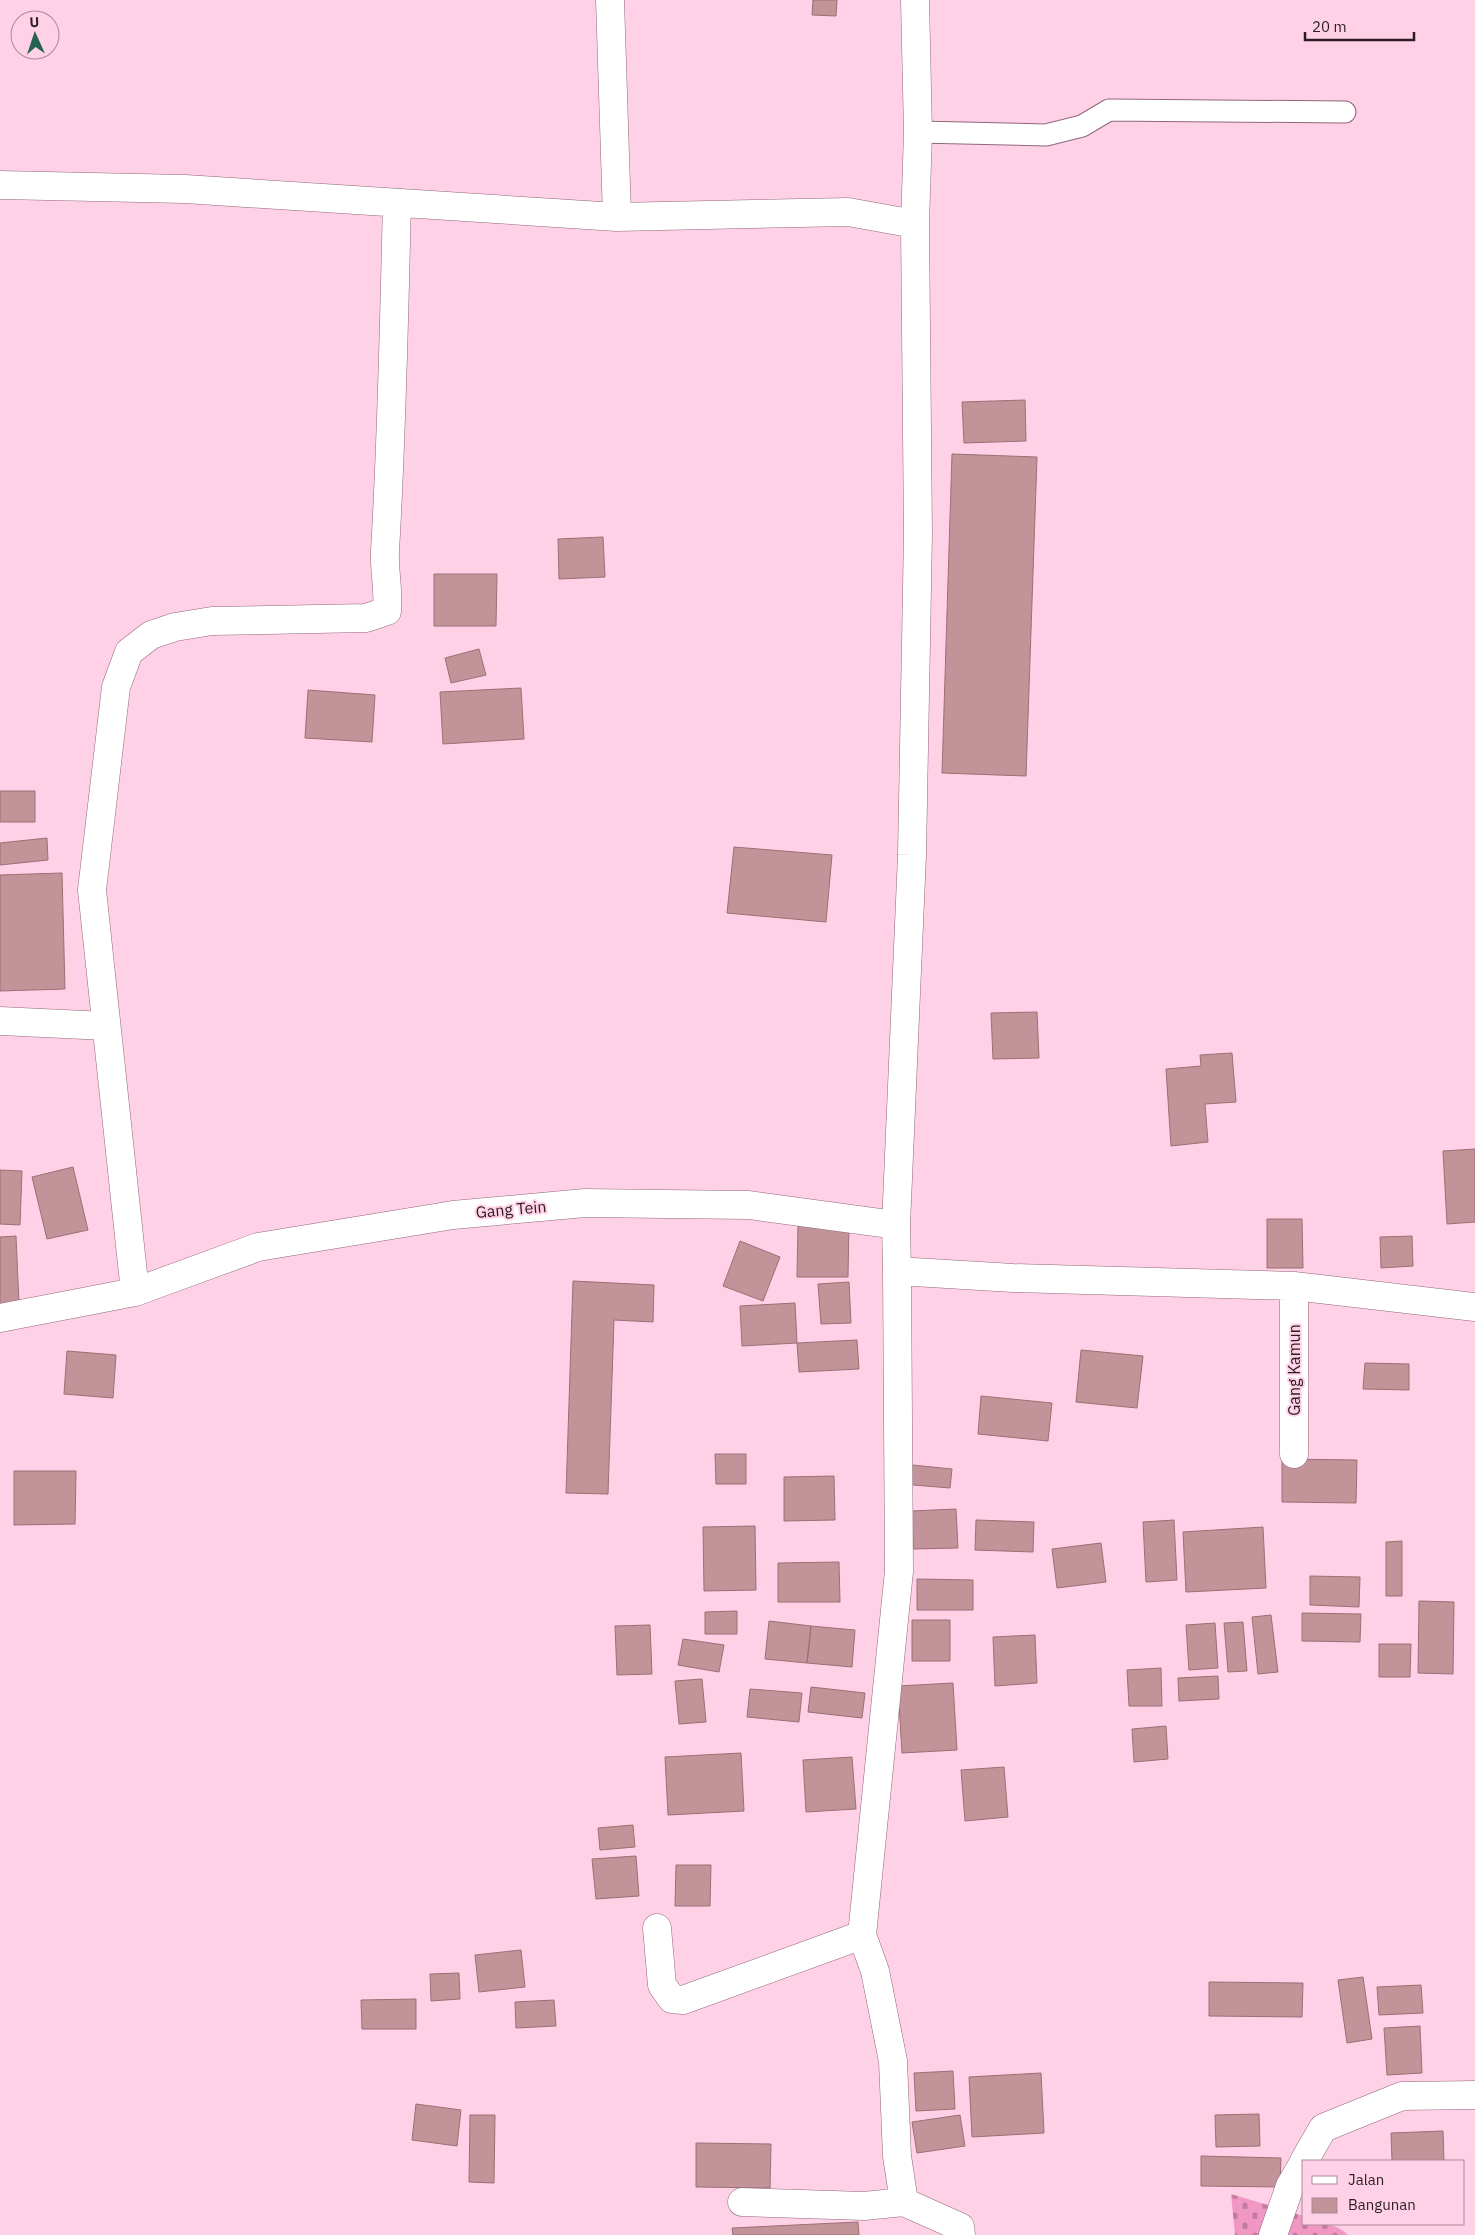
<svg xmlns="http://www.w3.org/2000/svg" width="1475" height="2235" viewBox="0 0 1475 2235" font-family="'IBM Plex Sans',sans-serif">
  <defs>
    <pattern id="cemetery-stones" width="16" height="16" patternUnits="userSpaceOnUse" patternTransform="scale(1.25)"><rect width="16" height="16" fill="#f197c3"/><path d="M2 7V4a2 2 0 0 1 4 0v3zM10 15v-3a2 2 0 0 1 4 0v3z" fill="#c37a9e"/></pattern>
  </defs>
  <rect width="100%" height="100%" fill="#ffd1e6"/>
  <path fill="url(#cemetery-stones)" d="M1231,2194l73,22v8c18,0 31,-2 44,11h-113z"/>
  <path fill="#c29399" stroke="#9c6f75" d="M813,0h24l-1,16 -24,-1z
    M1025,400l1,41 -62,2 -2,-41z
    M952,454l85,3 -11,319 -84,-3z
    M603,537l2,40 -46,2 -1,-40z
    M434,574h63l-1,52h-62z
    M479,649l7,26 -35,8 -6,-25z
    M521,688l3,51 -81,5 -3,-52z
    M308,690l67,5 -3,47 -67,-4z
    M0,791h35v31h-35z
    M47,838l1,22 -48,5v-22z
    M734,847l98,8 -6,67 -99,-9z
    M62,873l3,116 -65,2v-116z
    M1037,1012l2,46 -46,1 -2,-46z
    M1232,1053l4,49 -31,2 3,38 -37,4 -5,-77 35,-3 -1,-11z
    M1475,1149v73l-28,2 -4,-73z
    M73,1167l15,63 -41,9 -15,-62z
    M0,1170l22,1 -2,54 -20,-1z
    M1267,1219h35l1,49h-36z
    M798,1224l51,1 -1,52h-51z
    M16,1236l3,67 -19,1v-67z
    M1412,1236l1,30 -32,2 -1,-31z
    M740,1241l40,16 -17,44 -40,-15z
    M573,1281l81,4 -1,37 -39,-2 -6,174 -42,-1z
    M849,1282l2,41 -30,1 -3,-40z
    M795,1303l2,40 -55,3 -2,-40z
    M857,1340l2,29 -60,3 -2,-29z
    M1081,1350l62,6 -6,52 -61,-6z
    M67,1351l49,4 -3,43 -49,-4z
    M1365,1363l44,1v26l-46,-1z
    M981,1396l71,7 -4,38 -70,-7z
    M715,1454h31v30h-30z
    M1282,1459l75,1 -1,43 -74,-1z
    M902,1464l50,5 -2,19 -49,-4z
    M14,1471h62l-1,53 -61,1z
    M834,1476l1,44 -51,1v-44z
    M956,1509l2,39 -45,1 -1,-38z
    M976,1520l58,2 -1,30 -58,-2z
    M1174,1520l3,60 -31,2 -3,-60z
    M755,1526l1,64 -52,1 -1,-64z
    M1263,1527l3,61 -80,4 -3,-60z
    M1402,1541v55h-16v-54z
    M1101,1543l5,39 -49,6 -5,-39z
    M839,1562l1,40h-62v-39z
    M1310,1576l50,1 -1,30 -49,-2z
    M917,1579l56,1v30h-56z
    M1419,1601l35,1 -1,72 -35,-1z
    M737,1611v23h-32v-22z
    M1302,1613l59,1 -1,28 -58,-1z
    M1271,1615l7,57 -20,2 -6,-57z
    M912,1620h38v41h-38z
    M769,1621l42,5 -4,37 -42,-4z
    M1243,1622l4,49 -19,1 -4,-49z
    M1215,1623l3,45 -29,2 -3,-45z
    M650,1625l2,49 -35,1 -2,-49z
    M811,1626l44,4 -3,37 -45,-4z
    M1035,1635l2,48 -42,3 -2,-49z
    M683,1639l41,6 -5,27 -41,-7z
    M1379,1644h32l-1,33h-31z
    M1161,1668l1,38h-33l-2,-36z
    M1218,1676l1,23 -40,2 -1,-23z
    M702,1679l4,43 -27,2 -4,-43z
    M953,1683l4,67 -55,3 -4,-67z
    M811,1687l54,6 -3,25 -54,-6z
    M750,1689l52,4 -3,29 -52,-5z
    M1166,1726l2,33 -34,3 -2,-33z
    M741,1753l3,58 -76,4 -3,-58z
    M852,1757l4,52 -50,3 -3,-52z
    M1004,1767l4,50 -43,4 -4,-51z
    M633,1825l2,22 -35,3 -2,-22z
    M636,1856l3,40 -43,3 -4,-40z
    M676,1865h35l-1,41h-35z
    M521,1950l4,37 -46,5 -4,-37z
    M459,1973l1,26 -29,2 -1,-27z
    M1363,1977l9,62 -25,4 -9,-63z
    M1209,1982l94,1 -1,34 -93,-1z
    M1421,1985l2,28 -44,2 -2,-28z
    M416,1999v30h-54l-1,-29z
    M554,2000l2,26 -40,2 -1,-26z
    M1420,2026l2,47 -35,2 -3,-47z
    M953,2071l2,38 -39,2 -2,-38z
    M1041,2073l3,60 -72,4 -3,-60z
    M416,2104l45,6 -4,36 -45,-6z
    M1259,2114l1,32 -44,1 -1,-32z
    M470,2115h25l-1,68 -25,-1z
    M960,2115l5,31 -48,7 -5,-31z
    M1443,2131l1,30h-52l-1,-28z
    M696,2143l75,1 -1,44 -74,-1z
    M1201,2156l80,2 -1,29 -79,-1z
    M858,2222l1,13h-126l-1,-7z"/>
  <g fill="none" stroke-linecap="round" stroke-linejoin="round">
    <defs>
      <path id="lane" d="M918,132l128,3 36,-9 27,-16 236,2"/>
      <path id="street" d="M610,0l7,217
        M915,0l3,132 -3,92
        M0,185l185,4 432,28 231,-5 67,12 3,310 -6,321 -16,370 1,46 116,7 281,8 181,21
        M0,1021l106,5
        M897,1271l2,300 -37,364 13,36 18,90 4,95 7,46
        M135,1292l-43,-402 24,-203 13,-35 22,-17 24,-8 37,-6 154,-3 21,-7c2,-20 -3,-40 -2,-60 7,-116 9,-232 12,-348
        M0,1318l135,-26 123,-45 195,-32 132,-12 164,2 147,20
        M1294,1454v-168
        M657,1928l5,57 10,14 11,1 179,-65
        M1304,2161l19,-33 79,-32 73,-1
        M742,2202l122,4 40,-4 56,25 1,8
        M1273,2235l17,-49 14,-24"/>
    </defs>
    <use href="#lane" stroke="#90677a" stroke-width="23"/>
    <use href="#street" stroke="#90677a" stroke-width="29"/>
    <use href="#lane" stroke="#fff" stroke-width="21"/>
    <use href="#street" stroke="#fff" stroke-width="28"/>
  </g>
  <g text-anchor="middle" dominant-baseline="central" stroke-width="4" stroke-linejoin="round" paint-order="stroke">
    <g font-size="16" fill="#2c1c23" stroke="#ffd1e6">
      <text transform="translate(511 1209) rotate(-5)">Gang Tein</text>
      <text transform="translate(1294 1370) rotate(-90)">Gang Kamun</text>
    </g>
  </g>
  <rect x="1302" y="2160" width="162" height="65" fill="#ffd1e6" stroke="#ab8998"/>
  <rect x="1312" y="2176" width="25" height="8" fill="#ffffff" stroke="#ab8998"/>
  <text x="1348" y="2185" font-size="15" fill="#2c1c23">Jalan</text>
  <rect x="1312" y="2198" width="25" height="15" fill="#c29399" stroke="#ab8998"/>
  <text x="1348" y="2210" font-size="15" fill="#2c1c23">Bangunan</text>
  <g transform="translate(35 35) rotate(357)"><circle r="24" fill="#ffd1e6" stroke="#ab8998"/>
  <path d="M0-4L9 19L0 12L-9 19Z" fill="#256350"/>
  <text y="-8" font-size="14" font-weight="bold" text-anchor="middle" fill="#2c1c23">U</text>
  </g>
  <path d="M1305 32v8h109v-8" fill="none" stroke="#2c1c23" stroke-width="2.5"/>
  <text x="1312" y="32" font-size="15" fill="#2c1c23" stroke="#ffd1e6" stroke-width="4" paint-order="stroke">20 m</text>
</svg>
